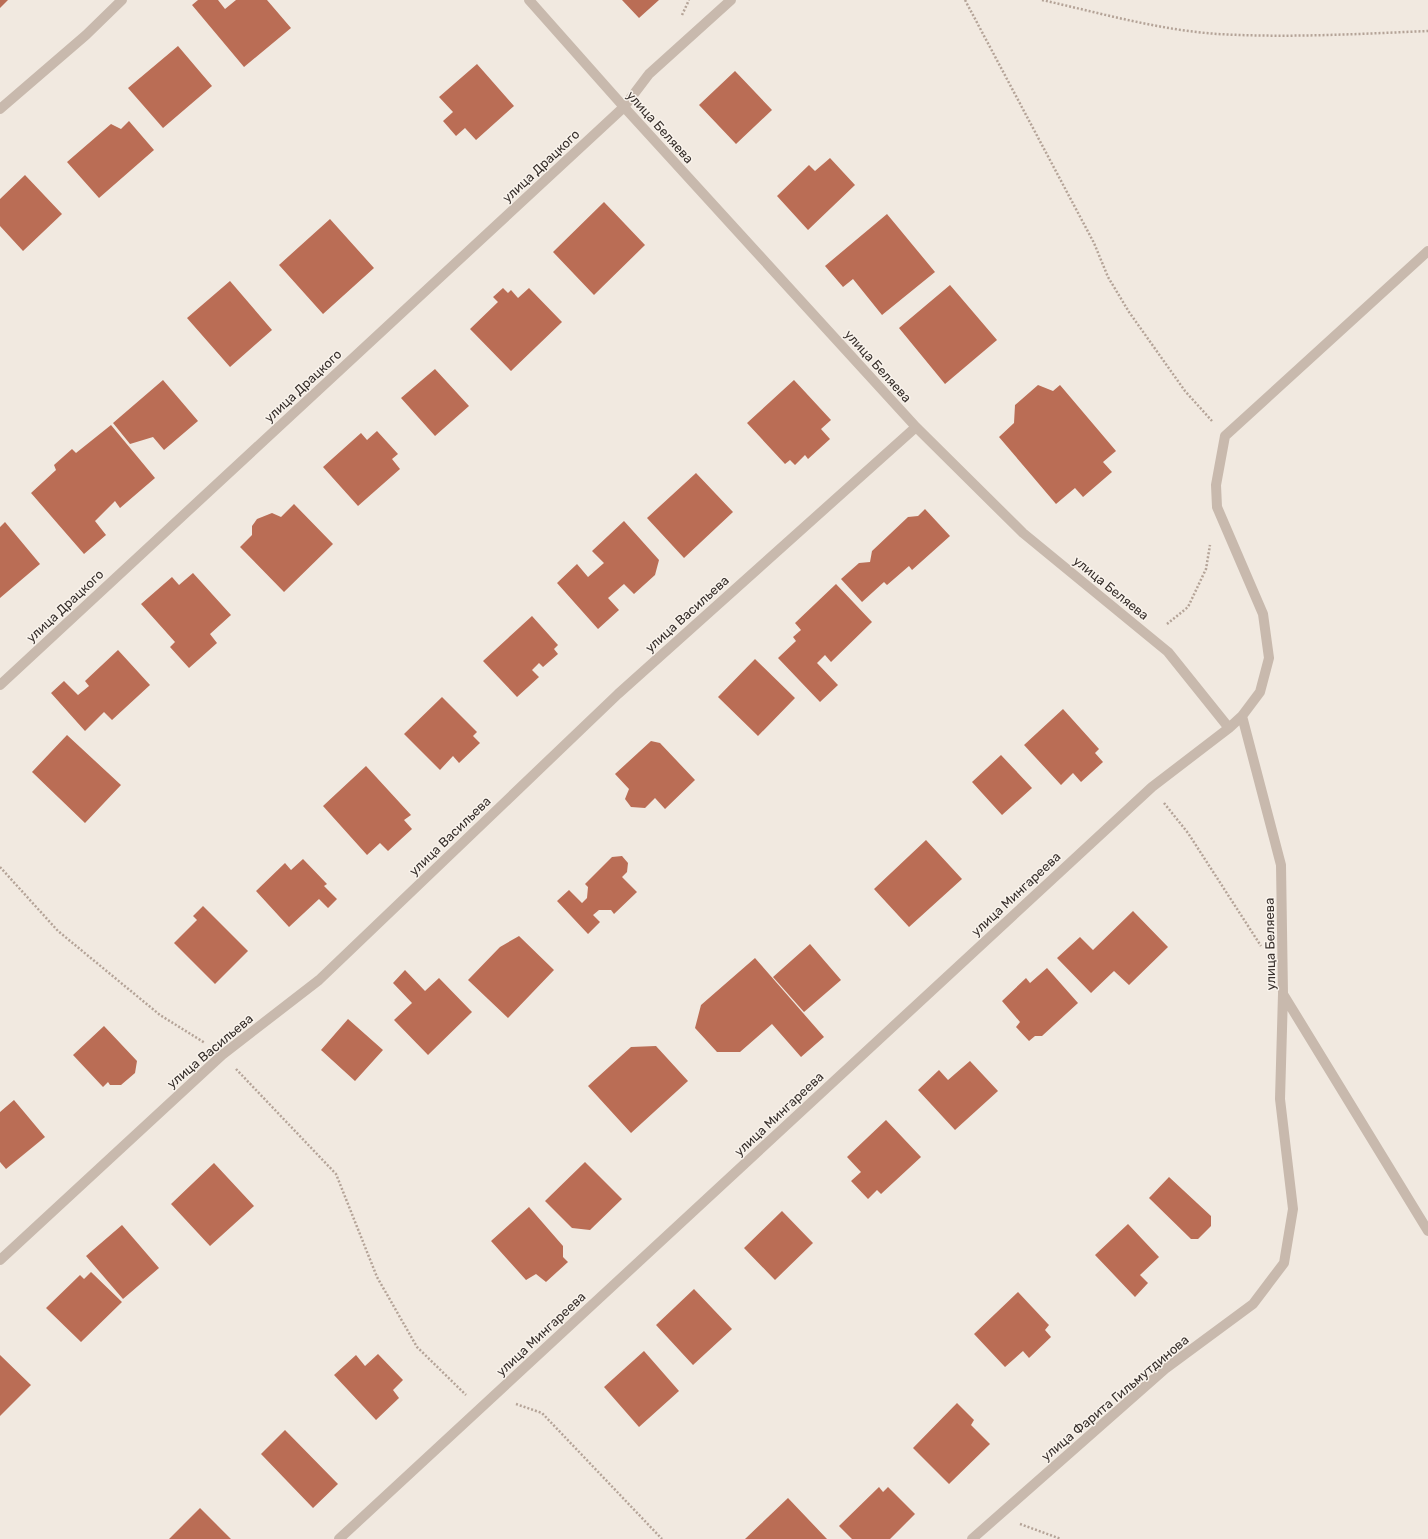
<svg xmlns="http://www.w3.org/2000/svg" width="1428" height="1539" viewBox="0 0 1428 1539" font-family="Rubik,sans-serif">
  <rect width="100%" height="100%" fill="#f1e9e0"/>
  <path fill="#ba6d55" d="M0,0h8l-8,8z
    M198,0h20l7,9 11,-9h31l24,28 -47,39 -52,-62z
    M622,0h37l-20,18z
    M178,46l34,40 -49,42 -35,-40z
    M477,64l37,42 -38,34 -11,-12 -9,8 -13,-15 10,-9 -14,-15z
    M735,71l37,39 -36,34 -37,-39z
    M129,121l25,29 -55,48 -32,-36 44,-38 10,5z
    M830,158l25,27 -47,45 -31,-34 32,-31 6,6z
    M25,175l37,39 -39,37 -23,-25v-27z
    M604,202l41,43 -51,50 -41,-43z
    M887,214l48,58 -53,43 -29,-36 -10,8 -18,-21z
    M330,219l44,49 -51,46 -44,-49z
    M230,281l42,49 -42,37 -43,-49z
    M950,285l47,55 -52,44 -46,-56z
    M503,288l5,5 3,-3 7,8 11,-10 33,34 -51,49 -41,-42 28,-27 -5,-5z
    M435,369l34,37 -34,30 -34,-38z
    M163,380l35,41 -34,29 -11,-13 -23,7 -17,-21z
    M794,380l37,40 -10,9 9,10 -22,20 -3,-4 -10,10 -5,-5 -5,4 -38,-41z
    M1038,385l15,6 7,-6 56,66 -13,11 9,10 -29,25 -8,-9 -19,16 -57,-67 15,-14 1,-18z
    M111,425l44,53 -35,30 -5,-7 -20,20 11,14 -22,19 -53,-61 25,-23 -2,-5 18,-16 4,4z
    M377,431l21,23 -6,5 8,10 -42,37 -35,-39 38,-34 6,7z
    M696,473l37,39 -49,46 -37,-40z
    M294,504l39,40 -49,48 -44,-45 12,-12v-9l5,-7 15,-6 9,4z
    M925,509l25,27 -38,34 -3,-4 -22,19 -3,-3 -22,20 -21,-23 18,-16 11,-1 2,-11 36,-34 10,-1z
    M624,521l35,39 -4,15 -21,19 -10,-10 -16,14 11,12 -21,19 -41,-46 20,-19 11,13 16,-14 -12,-12z
    M5,522l35,42 -40,34v-71z
    M193,573l38,42 -21,19 7,9 -28,25 -19,-21 5,-5 -34,-38 31,-27 7,8z
    M836,584l36,38 -41,40 -6,-7 -8,8 21,22 -18,17 -42,-44 18,-17 -3,-4 8,-7 -6,-7z
    M532,616l26,29 -4,4 4,5 -15,13 -4,-4 -7,7 7,7 -22,20 -34,-36z
    M118,650l32,35 -38,35 -8,-8 -19,19 -34,-38 13,-12 14,14 11,-9 -4,-5z
    M755,659l40,39 -37,38 -40,-39z
    M442,697l35,35 -4,4 7,7 -21,20 -6,-7 -13,14 -36,-36z
    M1063,709l36,40 -4,4 8,9 -22,20 -8,-9 -12,12 -37,-40z
    M67,735l54,50 -36,38 -53,-51z
    M651,741l9,2 35,37 -30,29 -10,-11 -10,10 -14,-1 -6,-8 4,-10 -14,-15z
    M1001,755l31,33 -30,27 -30,-33z
    M366,766l45,49 -7,5 8,9 -24,22 -8,-8 -13,12 -44,-49z
    M926,840l36,39 -53,48 -35,-38z
    M622,856l6,7 -1,9 -5,5 15,15 -23,22 -3,-4h-12l-6,5 7,7 -12,12 -31,-33 12,-11 13,13 5,-5 1,-11 -3,-3 27,-27z
    M303,859l24,25 -3,2 13,13 -9,9 -9,-9 -30,28 -33,-36 29,-28 6,7z
    M203,906l45,45 -33,33 -41,-41 23,-23 -4,-4z
    M1133,911l35,36 -39,38 -15,-14 -23,22 -34,-35 23,-21 13,13z
    M519,936l35,34 -46,48 -40,-38 32,-33z
    M810,944l31,36 -37,32 -31,-35z
    M755,958l69,79 -23,20 -29,-33 -32,28h-23l-22,-24 6,-23z
    M1047,968l31,35 -36,33h-7l-6,5 -13,-14 4,-5 -18,-21 24,-23 4,5z
    M405,970l20,21 14,-13 33,34 -44,43 -34,-35 18,-17 -19,-20z
    M348,1019l35,31 -28,31 -34,-31z
    M104,1026l33,35 -2,12 -14,12h-11l-2,-3 -5,5 -30,-32z
    M656,1046l32,35 -57,52 -43,-47 43,-39z
    M970,1061l28,30 -43,39 -37,-40 21,-20 9,10z
    M14,1100l31,37 -39,32 -6,-7v-50z
    M886,1120l35,37 -40,37 -4,-4 -9,9 -17,-18 10,-9 -14,-15z
    M585,1162l37,37 -32,31 -18,-2 -27,-27z
    M214,1163l40,43 -44,40 -39,-42z
    M1169,1177l42,39v10l-13,13h-7l-42,-41z
    M529,1207l34,39v11l5,5 -22,20 -10,-8 -10,6 -35,-39z
    M782,1211l31,32 -38,37 -31,-32z
    M1128,1224l31,33 -19,18 8,8 -13,14 -40,-42z
    M122,1225l37,43 -36,31 -37,-43z
    M91,1272l31,30 -41,40 -35,-34 34,-33 4,4z
    M694,1289l38,40 -39,36 -37,-40z
    M1018,1292l30,32 1,1 -4,5 6,7 -22,21 -6,-7 -18,16 -31,-33z
    M644,1351l35,40 -40,36 -35,-40z
    M378,1354l25,26 -10,10 6,8 -23,22 -42,-45 22,-20 9,11z
    M0,1355l31,30 -31,31z
    M957,1403l17,17 -3,5 19,19 -41,40 -36,-36z
    M285,1430l53,54 -25,24 -52,-54z
    M879,1487l4,5 5,-5 27,27 -25,25h-38l-13,-13z
    M788,1498l39,41h-82z
    M200,1508l31,31h-62z"/>
  <g fill="none" stroke-linecap="round" stroke-linejoin="round">
    <path stroke="#b4a397" stroke-width="2.5" stroke-dasharray="2 2" stroke-linecap="butt" d="M965,0l129,243 14,34 21,35 56,79 27,30
      M1042,0c58,13 117,30 176,34 70,4 140,0 210,-3
      M682,15l7,-15
      M1167,624l21,-17 18,-38 4,-24
      M1164,803l24,30 73,113
      M0,867l58,64 102,84 45,28
      M236,1069l100,105 41,103 40,70 49,48
      M516,1404l26,9 120,126
      M1020,1524l41,15"/>
    <path stroke="#c8b9ad" stroke-width="10" d="M529,0l95,107 292,320 107,106 145,119 61,76
      M0,109l86,-74 36,-35
      M0,685l624,-578 25,-33 82,-74
      M1242,716l39,149 2,129 145,237
      M0,1260l222,-205 97,-75 299,-286 298,-267
      M339,1539l813,-752 77,-59 13,-12 18,-24 9,-34 -6,-44 -46,-107 -1,-22 9,-49 203,-185
      M972,1539l193,-170 88,-65 31,-41 9,-54 -13,-110 3,-105"/>
  </g>
  <g text-anchor="middle" dominant-baseline="central" stroke-width="3" stroke-linejoin="round" paint-order="stroke">
    <g font-size="13" fill="#372f2b" stroke="#f9f3ec">
      <text transform="translate(660 127) rotate(48)">улица Беляева</text>
      <text transform="translate(541 166) rotate(-43)">улица Драцкого</text>
      <text transform="translate(878 366) rotate(48)">улица Беляева</text>
      <text transform="translate(303 386) rotate(-43)">улица Драцкого</text>
      <text transform="translate(1111 588) rotate(39)">улица Беляева</text>
      <text transform="translate(65 606) rotate(-43)">улица Драцкого</text>
      <text transform="translate(687 614) rotate(-42)">улица Васильева</text>
      <text transform="translate(450 836) rotate(-44)">улица Васильева</text>
      <text transform="translate(1016 894) rotate(-43)">улица Мингареева</text>
      <text transform="translate(1270 944) rotate(-91)">улица Беляева</text>
      <text transform="translate(210 1051) rotate(-40)">улица Васильева</text>
      <text transform="translate(779 1114) rotate(-43)">улица Мингареева</text>
      <text transform="translate(541 1334) rotate(-43)">улица Мингареева</text>
      <text transform="translate(1115 1398) rotate(-40)">улица Фарита Гильмутдинова</text>
    </g>
  </g>
</svg>
